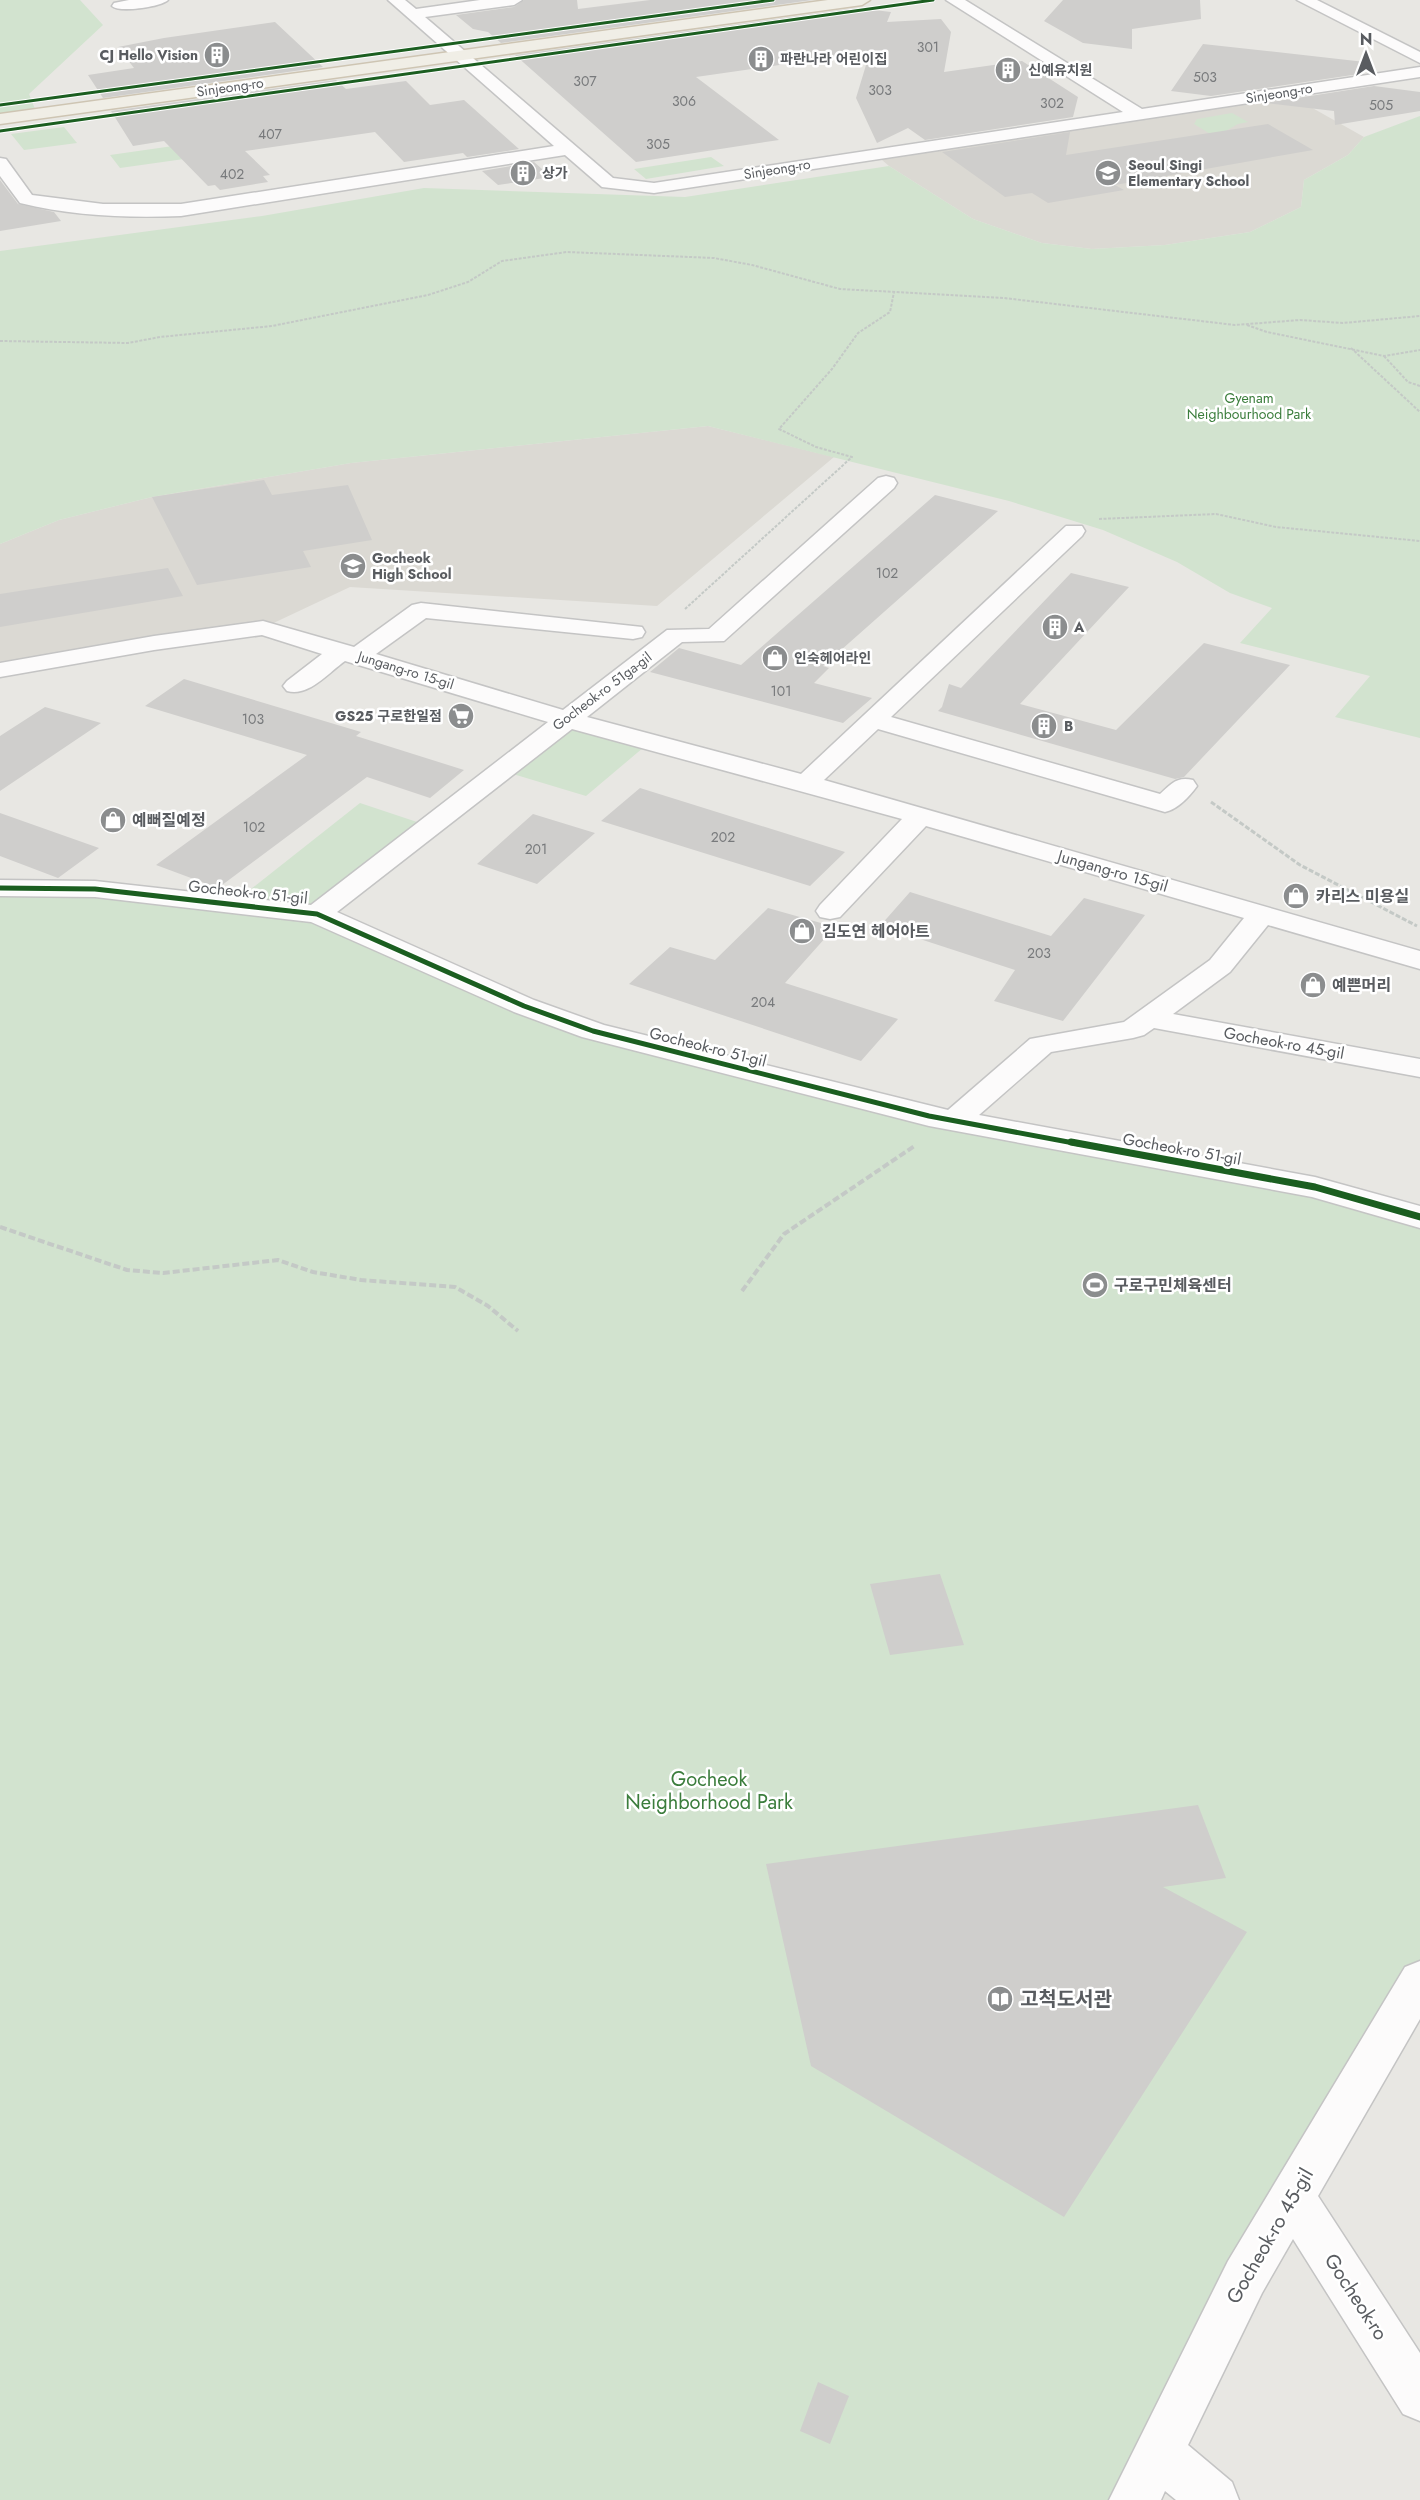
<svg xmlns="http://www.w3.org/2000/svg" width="1420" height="2500" viewBox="0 0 1420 2500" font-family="Jost,'Noto Sans KR',sans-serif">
  <rect width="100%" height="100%" fill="#e8e7e3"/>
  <path fill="#dbd9d3" d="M1284,92l80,45 -16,18 -44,25 -3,27 -51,25 -85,13 -73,4 -50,-6 -69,-24 -84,-53 -14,-12z
    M708,426l126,31 -177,149 -307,-19 -87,41 -263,42v-126l59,-24 93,-23 199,-34z"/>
  <path fill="#d2e3cf" d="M0,0h80l23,25 -74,69 8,20 -37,5z
    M1232,113l16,9 -10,2 -23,13 -21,-13 3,-5z
    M1420,116v622l-85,-21 35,-41 -130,-33 32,-35 -42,-15 -53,-31 -74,-32 -94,-29 -301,-75 -357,37 -199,34 -93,23 -59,24v-293l262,-35 162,-28 261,9 204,-31 84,53 69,24 50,6 73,-4 85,-13 51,-25 3,-27 44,-25 16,-18z
    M64,127l13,16 -53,7 -13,-16z
    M173,146l11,13 -64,9 -10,-13z
    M711,157l13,9 -78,13 -12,-10z
    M565,719l85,23 -64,54 -86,-26z
    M360,803l69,23 -112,87 276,118 827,186v764l-287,519h-1133v-1612l232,16z"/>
  <path fill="#cfcecc" d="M524,0h53l1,9 72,-9h162l-311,43 -13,-11 -15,-3 -17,-14 58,-8z
    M1063,0h137l1,19 -69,10v20l-49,-6 -39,-22z
    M857,8l34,4 -4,10 54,-3 10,13 -7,40 78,-11 56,36 -5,20 -148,23 -17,-12 -31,15 -21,-45 14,-46 -174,25 83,63 -143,22 -121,-107z
    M275,22l48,45 -220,31 -15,-23 46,-7 -16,-21 46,-9z
    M1203,44l64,7 98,11 -6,12 -148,22 -40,-5z
    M336,80l10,9 60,-8 24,24 34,-5 55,49 -52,8 -4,-4 -59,9 -29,-30 -130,19 25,24 -7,1 5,6 -48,8 -5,-5 -7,1 -44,-45 -31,5 -22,-35z
    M1374,86l46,6v19l-85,14 -1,-14 -69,-8z
    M1268,124l45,26 -198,35 9,5 -76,13 -16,-10 -27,4 -63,-45 128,-20 -4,23z
    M534,162l17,15 -53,8 -16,-14z
    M0,180l18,24 36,8 7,9 -61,10z
    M264,480l8,15 76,-10 24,55 -69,11 8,16 -114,18 -45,-88z
    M935,495l63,16 -175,155 6,2 -15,15 58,15 -29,25 -193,-51 29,-24 62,17z
    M168,568l15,28 -183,31v-33z
    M1071,573l58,14 -109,117 96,26 88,-87 86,22 -106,112 -9,2 -237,-68 4,-4 7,-23 12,4z
    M184,679l177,53 -5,4 108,34 -34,28 -63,-21 -149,111 -62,-23 151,-110 -162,-49z
    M45,707l56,16 -101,68v-55z
    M640,788l205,64 -35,34 -209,-65z
    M0,813l99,35 -41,30 -58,-22z
    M533,814l62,19 -58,51 -60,-20z
    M910,892l141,44 33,-38 61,17 -82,106 -69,-20 21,-31 -135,-44z
    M768,908l67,19 -50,56 113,36 -37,42 -232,-77 41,-37 45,13z
    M940,1574l24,71 -74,10 -20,-71z
    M1198,1805l28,73 -63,9 84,45 -183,285 -253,-151 -45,-202z
    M818,2382l31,14 -19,48 -30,-13z"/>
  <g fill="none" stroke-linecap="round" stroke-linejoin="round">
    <defs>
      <path id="minor" d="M129,0h39c-7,7 -49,13 -56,6l2,-3z
        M388,0h17l11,9 64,-9h42l-8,5 -89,12 188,161 41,5 469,-71 -177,-112h19l177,109 278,-42v10l-766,116 -52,-6 -37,-32 -384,61c-54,2 -109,0 -161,-13l-20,-27v-18l6,1 26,36 71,9h78l373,-58z
        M1297,0h20l103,52v11z
        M886,476l8,2 3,5 -3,5 -170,153 -42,1 -95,75 214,57 265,-248h16l3,5 -3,5 -191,181 269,77c11,-10 17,-18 33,-14l4,6c-8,11 -19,23 -32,26l-287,-83 -54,51 596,171v18l-152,-44 -38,47 -57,42 247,45v18l-266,-49 -10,7 -11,3 -82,14 -72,63 336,62 105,29v22l-108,-31 -383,-71 -347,-89 -68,-25 -203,-90 -216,-25 -95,-1v-16l95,1 216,24 237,-183 -203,-61c-17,12 -36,36 -58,30l-4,-5 4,-5 35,-27 -60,-19 -108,15 -154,27v-14l154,-27 109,-15 91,26 58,-42 9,-2 221,24 3,5 -3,5 -9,2 -207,-21 -50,36 187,56 104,-80 42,-1 169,-151zM572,729l330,90 -82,86 -4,6 4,6 10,2 10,-2 86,-91 318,92 -34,42 -86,62 -94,17 -82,71 -344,-85 -70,-25 -197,-88z
        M1420,1961v58l-102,177 102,157v68l-17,-7 -110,-175 -31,54 -74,152 44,37 7,18h-63l-11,-9 -4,9h-52l119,-239 177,-294z"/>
      <path id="major" d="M828,0h42l-8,5 -862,119v-10z"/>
    </defs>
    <use href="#minor" stroke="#c4c4c4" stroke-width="3"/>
    <use href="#major" stroke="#cec5b3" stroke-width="3"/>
    <path stroke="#c4c9c6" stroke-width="2" stroke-dasharray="3 1.5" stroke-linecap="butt" d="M1247,325l20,7 117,24 36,-6
      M0,341l128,2 32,-6 112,-11 156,-31 40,-13 34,-21 65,-9 147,6 38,7 88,24 164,9 231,27 65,-5 43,3 77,-7
      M1351,348l69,64
      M1384,356l24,26 12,4
      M1099,519l117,-5 60,13 144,14
      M685,609l167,-152 -36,-10 -37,-18 53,-60 26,-36 32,-21 4,-20"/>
    <path stroke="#c4c9c6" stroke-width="3" stroke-dasharray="5 2" stroke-linecap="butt" d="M1211,802l89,63 117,61"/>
    <path stroke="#c4c9c6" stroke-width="4" stroke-dasharray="7 3" stroke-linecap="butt" d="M0,1227l127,43 36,3 115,-13 35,12 48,8 94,7 33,19 30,25
      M742,1291l42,-57 132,-89"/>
    <use href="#minor" fill="#fcfbfb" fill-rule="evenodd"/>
    <use href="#major" fill="#f0eee6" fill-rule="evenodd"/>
    <defs>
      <path id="cycleway-far2" d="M0,105l773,-105
        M0,131l933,-131"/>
      <path id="cycleway-far1" d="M0,888l95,1 222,25 207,92 69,25 336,85 150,28"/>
      <path id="cycleway" d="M1071,1142l244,45 105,30"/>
    </defs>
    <use href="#cycleway-far2" stroke="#fff" stroke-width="5"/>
    <use href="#cycleway-far1" stroke="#fff" stroke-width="8"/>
    <use href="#cycleway" stroke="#fff" stroke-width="10"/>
    <use href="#cycleway-far2" stroke="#1b5e20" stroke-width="3"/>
    <use href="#cycleway-far1" stroke="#1b5e20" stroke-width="5"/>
    <use href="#cycleway" stroke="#1b5e20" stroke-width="7"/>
  </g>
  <defs>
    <symbol id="building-disc" viewBox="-11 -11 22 22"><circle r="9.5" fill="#8b8d8e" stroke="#fff"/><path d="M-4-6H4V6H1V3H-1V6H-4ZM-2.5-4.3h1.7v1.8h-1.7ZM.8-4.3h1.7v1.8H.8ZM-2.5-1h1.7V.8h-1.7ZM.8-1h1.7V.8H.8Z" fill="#fff"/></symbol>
    <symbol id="school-disc" viewBox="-11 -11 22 22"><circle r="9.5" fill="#8b8d8e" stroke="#fff"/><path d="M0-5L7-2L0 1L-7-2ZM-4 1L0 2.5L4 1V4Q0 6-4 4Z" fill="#fff"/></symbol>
    <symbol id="shop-disc" viewBox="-11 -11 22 22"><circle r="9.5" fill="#8b8d8e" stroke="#fff"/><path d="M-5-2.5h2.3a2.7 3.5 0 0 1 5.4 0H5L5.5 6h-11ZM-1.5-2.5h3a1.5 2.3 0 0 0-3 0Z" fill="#fff"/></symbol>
    <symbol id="supermarket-disc" viewBox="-11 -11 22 22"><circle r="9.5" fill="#8b8d8e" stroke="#fff"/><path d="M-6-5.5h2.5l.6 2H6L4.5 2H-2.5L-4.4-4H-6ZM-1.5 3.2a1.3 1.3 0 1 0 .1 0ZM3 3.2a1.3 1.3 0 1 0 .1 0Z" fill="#fff"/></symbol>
    <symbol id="stadium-disc" viewBox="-11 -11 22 22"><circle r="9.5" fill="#8b8d8e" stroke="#fff"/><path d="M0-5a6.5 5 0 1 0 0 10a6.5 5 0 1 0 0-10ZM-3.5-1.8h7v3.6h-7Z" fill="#fff"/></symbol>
    <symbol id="library-disc" viewBox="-11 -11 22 22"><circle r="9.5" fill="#8b8d8e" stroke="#fff"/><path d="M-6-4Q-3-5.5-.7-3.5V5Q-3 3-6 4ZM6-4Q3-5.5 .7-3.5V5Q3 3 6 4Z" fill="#fff"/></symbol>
  </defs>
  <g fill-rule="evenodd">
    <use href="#building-disc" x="202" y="40" width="30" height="30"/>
    <use href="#building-disc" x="746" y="44" width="30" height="30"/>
    <use href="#building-disc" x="993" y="55" width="30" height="30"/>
    <use href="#building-disc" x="508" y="158" width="30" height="30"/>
    <use href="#school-disc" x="1093" y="158" width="30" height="30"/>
    <use href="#school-disc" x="338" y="551" width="30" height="30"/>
    <use href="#building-disc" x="1040" y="612" width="30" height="30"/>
    <use href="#shop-disc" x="760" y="643" width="30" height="30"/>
    <use href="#supermarket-disc" x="446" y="701" width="30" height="30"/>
    <use href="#building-disc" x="1029" y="711" width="30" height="30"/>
    <use href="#shop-disc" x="98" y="805" width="30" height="30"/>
    <use href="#shop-disc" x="1281" y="881" width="30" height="30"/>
    <use href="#shop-disc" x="787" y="916" width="30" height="30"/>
    <use href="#shop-disc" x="1298" y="970" width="30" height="30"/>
    <use href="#stadium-disc" x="1080" y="1270" width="30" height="30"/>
    <use href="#library-disc" x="985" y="1984" width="30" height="30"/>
  </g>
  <g text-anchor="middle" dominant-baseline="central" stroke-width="5" stroke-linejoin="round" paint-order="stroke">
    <g font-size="14" fill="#787a7c">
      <text x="928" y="47">301</text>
      <text x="1205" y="77">503</text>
      <text x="585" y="81">307</text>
      <text x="880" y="90">303</text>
      <text x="684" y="101">306</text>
      <text x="1052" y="103">302</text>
      <text x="1381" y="105">505</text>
      <text x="270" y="134">407</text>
      <text x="658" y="144">305</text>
      <text x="232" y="174">402</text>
      <text x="887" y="573">102</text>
      <text x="781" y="691">101</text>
      <text x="253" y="719">103</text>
      <text x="254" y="827">102</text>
      <text x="723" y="837">202</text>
      <text x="536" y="849">201</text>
      <text x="1039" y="953">203</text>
      <text x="763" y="1002">204</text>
    </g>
    <g font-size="14" font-weight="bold" fill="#595c60" stroke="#fff" text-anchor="start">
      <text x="198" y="55" text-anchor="end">CJ Hello Vision</text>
      <text x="780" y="59">파란나라 어린이집</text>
      <text x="1028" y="70">신예유치원</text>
      <text x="1128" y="165">Seoul Singi<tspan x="1128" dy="16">Elementary School</tspan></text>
      <text x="542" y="173">상가</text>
      <text x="372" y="558">Gocheok<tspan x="372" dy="16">High School</tspan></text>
      <text x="1074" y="627">A</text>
      <text x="794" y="658">인숙헤어라인</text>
      <text x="442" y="716" text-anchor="end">GS25 구로한일점</text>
      <text x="1064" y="726">B</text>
    </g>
    <g font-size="14" fill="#595c60" stroke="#fff">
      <text transform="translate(230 87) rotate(-8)">Sinjeong-ro</text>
      <text transform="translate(1279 93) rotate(-9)">Sinjeong-ro</text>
      <text transform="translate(777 169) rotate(-9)">Sinjeong-ro</text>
      <text transform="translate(406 670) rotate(17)">Jungang-ro 15-gil</text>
      <text transform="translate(602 691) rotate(-37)">Gocheok-ro 51ga-gil</text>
    </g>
    <g font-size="14" fill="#3b7d3c" stroke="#fff">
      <text x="1249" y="398">Gyenam<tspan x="1249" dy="16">Neighbourhood Park</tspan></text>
    </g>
    <g font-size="16" font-weight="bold" fill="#595c60" stroke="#fff" text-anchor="start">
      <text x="132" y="820">예뻐질예정</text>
      <text x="1316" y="896">카리스 미용실</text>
      <text x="822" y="931">김도연 헤어아트</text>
      <text x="1332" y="985">예쁜머리</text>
      <text x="1114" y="1285">구로구민체육센터</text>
    </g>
    <g font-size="16" fill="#595c60" stroke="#fff">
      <text transform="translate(1113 871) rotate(16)">Jungang-ro 15-gil</text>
      <text transform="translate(248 892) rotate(6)">Gocheok-ro 51-gil</text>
      <text transform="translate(1284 1043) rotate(10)">Gocheok-ro 45-gil</text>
      <text transform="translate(708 1047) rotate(14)">Gocheok-ro 51-gil</text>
      <text transform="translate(1182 1149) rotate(10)">Gocheok-ro 51-gil</text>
    </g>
    <g font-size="20" fill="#3b7d3c" stroke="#fff">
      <text x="709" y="1779">Gocheok<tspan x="709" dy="23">Neighborhood Park</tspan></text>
    </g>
    <g font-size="20" font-weight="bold" fill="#595c60" stroke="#fff" text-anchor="start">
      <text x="1020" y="1999">고척도서관</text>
    </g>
    <g font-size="20" fill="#595c60" stroke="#fff">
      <text transform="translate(1270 2236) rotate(-60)">Gocheok-ro 45-gil</text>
      <text transform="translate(1356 2297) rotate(57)">Gocheok-ro</text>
    </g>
  </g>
  <g transform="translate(1366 54)" stroke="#ffffff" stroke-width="4.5" paint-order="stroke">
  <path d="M0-4.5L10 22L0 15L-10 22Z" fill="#595c60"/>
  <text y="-9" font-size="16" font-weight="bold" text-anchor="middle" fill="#595c60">N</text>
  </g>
</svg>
